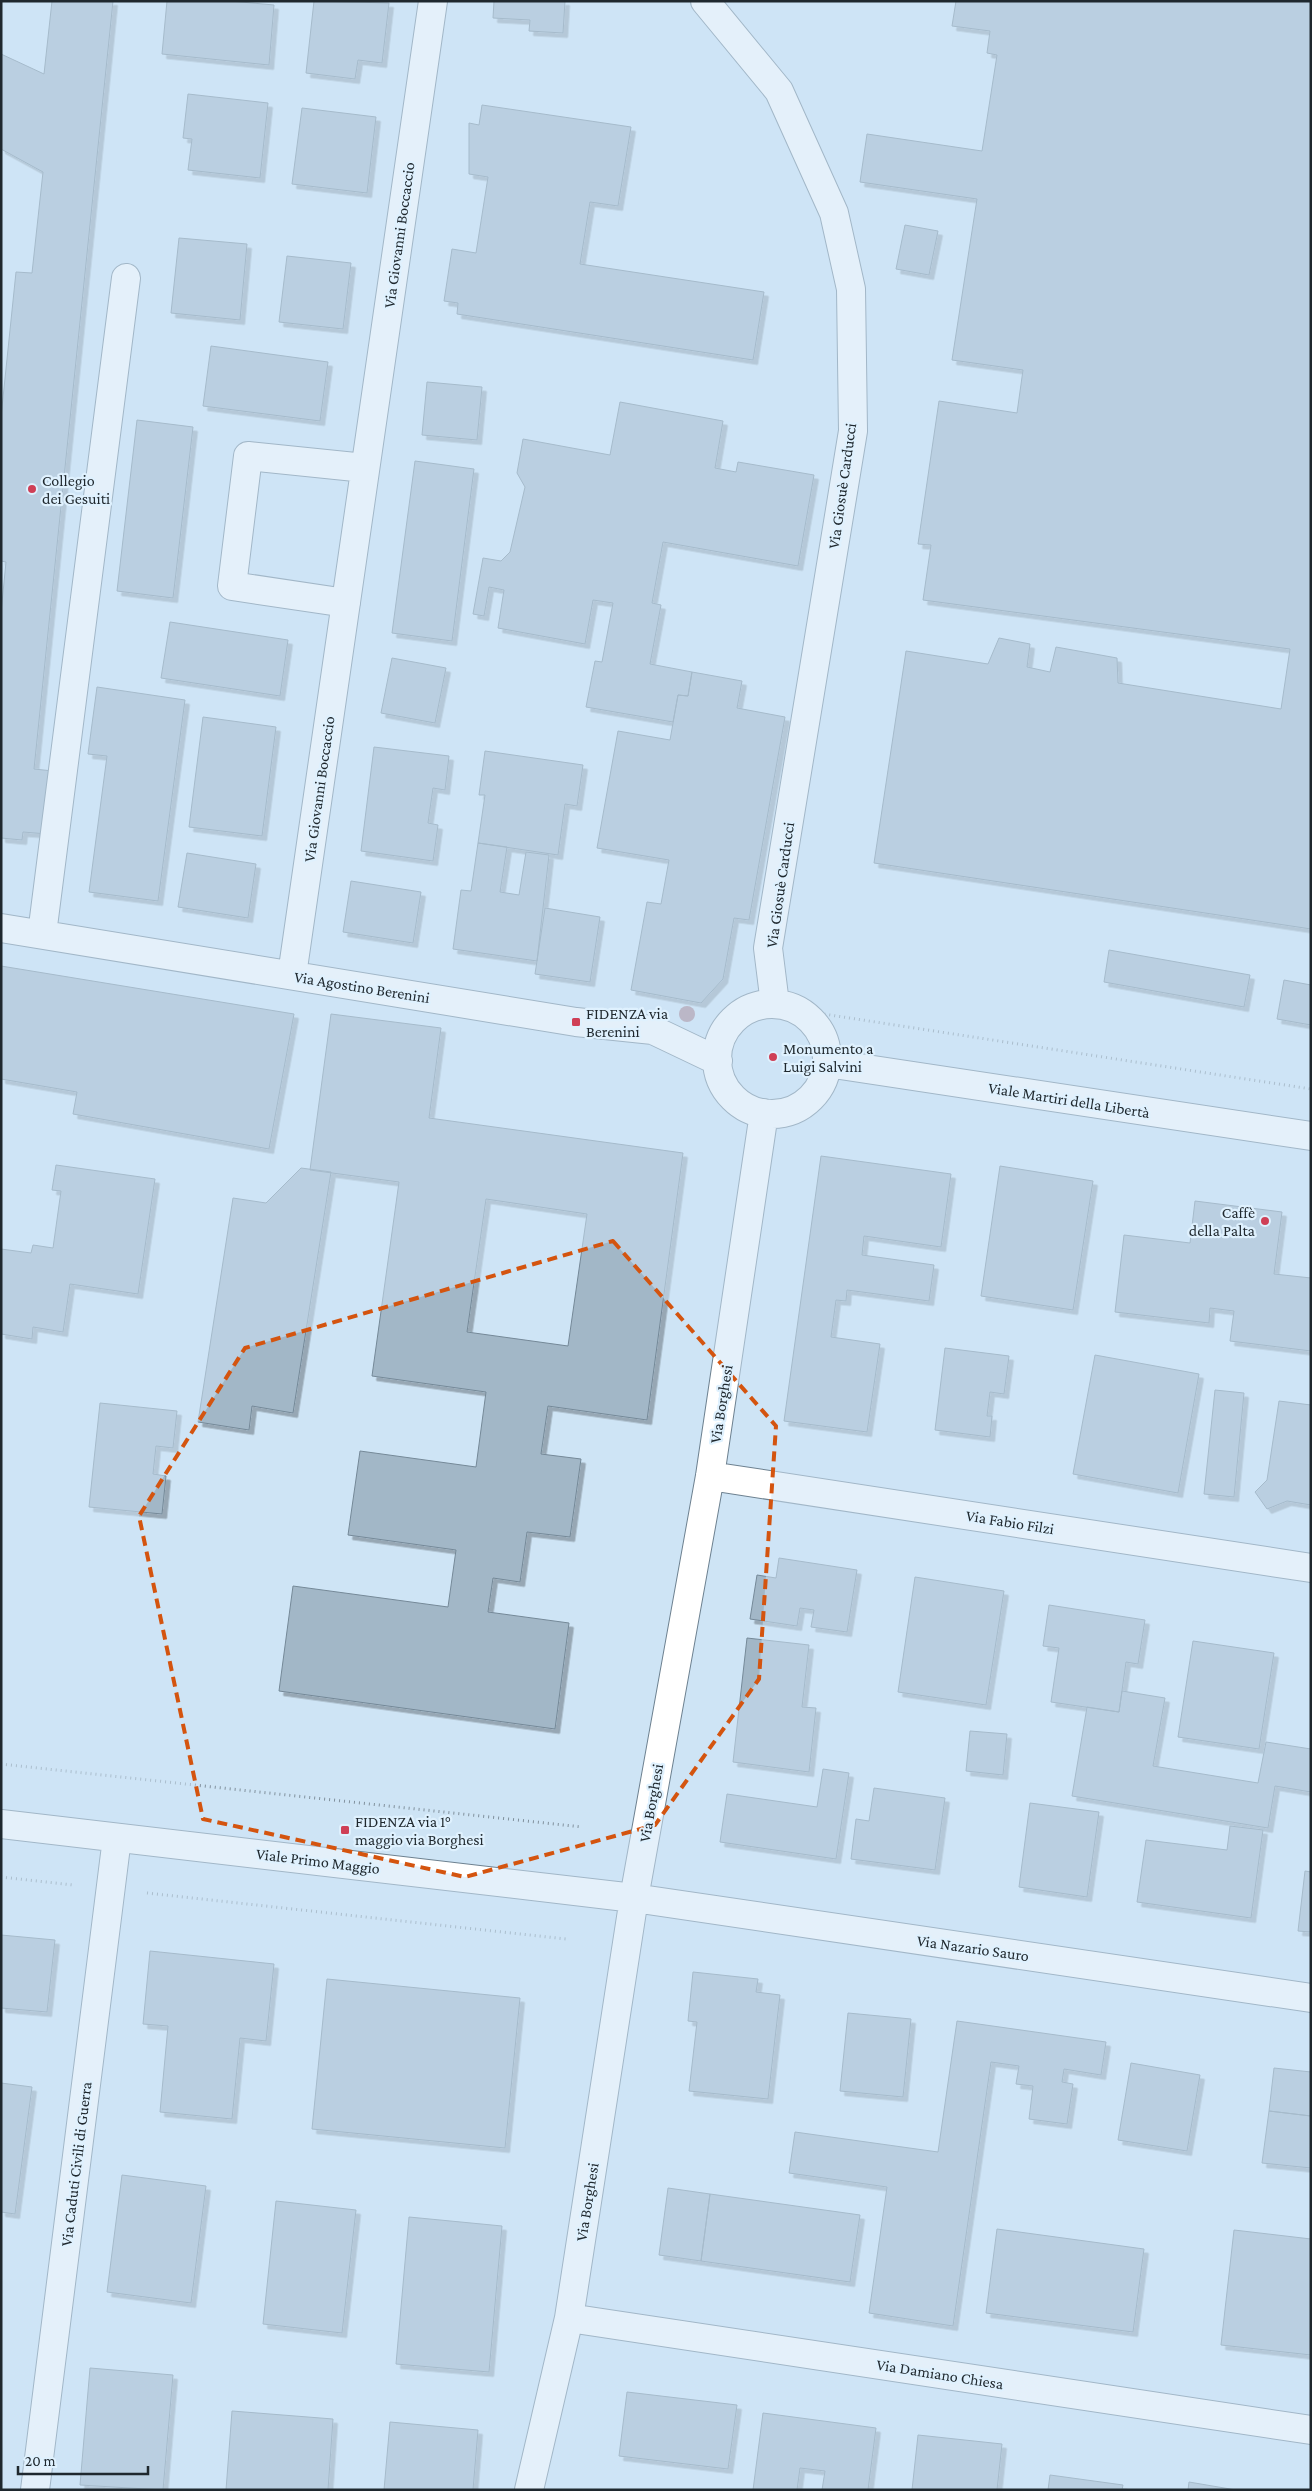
<svg xmlns="http://www.w3.org/2000/svg" width="1312" height="2491" viewBox="0 0 1312 2491" font-family="'Crimson Pro',serif">
  <defs>
    <filter id="shadow"><feDropShadow dx="4.5" dy="4.5" stdDeviation="0" flood-color="#0004"/></filter>
  </defs>
  <rect width="100%" height="100%" fill="#cee4f5"/>
  <path fill="#a2b7c7" stroke="#758998" fill-rule="evenodd" filter="url(#shadow)" d="M52,1h61l-79,768 19,2 -6,63 -24,-2 -1,8 -21,-2v-225l5,-51 -5,-1v-144l15,-145 16,1 11,-101 -42,-23v-95l43,20z
    M167,1h63l44,4 -5,60 -107,-11z
    M314,1l75,2 -7,60 -24,-3 -3,19 -49,-6z
    M494,1h71l-2,32 -34,-2 1,-11 -37,-2z
    M956,1h355v928l-437,-66 32,-212 82,13 11,-26 31,6 -3,23 23,5 6,-25 61,11 1,25 163,26 9,-60 -367,-49 8,-55 -13,-1 21,-143 78,12 6,-43 -71,-10 25,-161 -117,-17 7,-48 115,17 15,-96 -10,-2 3,-22 -38,-5z
    M188,94l80,9 -8,75 -72,-8 4,-31 -9,-1z
    M482,105l149,22 -13,79 -28,-4 -10,62 184,28 -11,68 -296,-46 1,-11 -14,-2 8,-52 24,4 12,-76 -19,-3v-51l10,2z
    M302,108l74,9 -9,76 -75,-9z
    M905,225l33,6 -9,44 -33,-6z
    M179,238l68,6 -7,76 -69,-7z
    M287,256l64,7 -8,66 -64,-7z
    M211,346l117,16 -8,59 -117,-15z
    M427,382l55,5 -5,53 -55,-5z
    M620,402l103,19 -8,47 21,4 2,-10 76,13 -16,91 -135,-24 -11,61 9,2 -11,59 42,8 -4,24 -10,-1 -5,27 -87,-15 9,-46 7,1 11,-59 -20,-3 -8,44 -87,-16 6,-38 -15,-3 -5,29 -11,-2 10,-56 18,3 9,-9 15,-65 -8,-14 6,-34 87,16z
    M137,420l56,7 -20,171 -56,-7z
    M415,461l59,8 -22,172 -60,-8z
    M170,622l118,18 -8,56 -119,-18z
    M392,658l54,10 -11,55 -54,-10z
    M692,672l50,9 -5,27 48,9 -36,203 -15,-2 -11,61 -22,24 -70,-13 16,-88 14,2 8,-44 -72,-12 21,-117 52,9 8,-45 10,1z
    M97,687l88,13 -27,201 -69,-9 18,-136 -19,-2z
    M203,717l73,10 -14,109 -73,-9z
    M374,747l75,9 -4,34 -12,-2 -5,35 10,2 -5,36 -72,-10z
    M485,751l98,14 -6,41 -12,-2 -7,51 -80,-12 7,-48h-6z
    M478,843l29,4 -7,45 19,3 7,-43 23,3 -12,106 -84,-12 8,-59 10,1z
    M187,853l69,11 -8,54 -70,-11z
    M351,881l70,11 -8,51 -70,-11z
    M545,908l55,9 -10,65 -55,-8z
    M1109,950l141,25 -6,32 -140,-25z
    M1,966l293,48 -25,135 -196,-35 4,-22 -76,-13z
    M1284,980l27,5v40l-34,-6z
    M331,1014l110,14 -12,90 254,35 -36,267 -99,-14 -7,48 40,5 -11,78 -43,-5 -7,50 -27,-4 -5,34 81,11 -14,106 -276,-38 14,-105 155,21 8,-57 -108,-15 12,-84 116,16 10,-75 -114,-16 27,-194 -89,-12zM486,1199l101,15 -19,132 -101,-14z
    M821,1156l130,18 -10,73 -77,-11 -2,19 72,10 -5,36 -82,-11 -1,11 -10,-1 -5,37 49,7 -13,88 -83,-11z
    M56,1165l99,14 -17,115 -68,-10 -7,48 -30,-5 -1,12 -31,-5v-85l30,4 2,-8 20,3 8,-57 -9,-1z
    M1000,1166l93,15 -20,129 -92,-14z
    M301,1168l30,4 -38,241 -41,-7 -3,24 -51,-8 35,-224 33,5z
    M1195,1201l87,11 -8,62 37,4v73l-81,-10 4,-30 -24,-3 -1,15 -94,-11 9,-77 66,8z
    M945,1348l64,8 -5,38 -14,-2 -3,24h5l-2,21 -55,-7z
    M1095,1355l104,19 -21,119 -105,-19z
    M1215,1390l29,3 -10,104 -30,-3z
    M1279,1401l32,4v100l-24,-4 -20,8 -12,-17 12,-12z
    M100,1403l77,8 -4,37 -17,-2 -3,28 13,2 -4,38 -73,-7z
    M779,1558l78,12 -10,62 -36,-5 3,-17 -14,-2 -3,18 -47,-7 7,-44 19,3z
    M915,1577l89,14 -18,114 -88,-13z
    M1049,1605l96,15 -7,44 -12,-2 -7,50 -68,-10 8,-54 -16,-2z
    M747,1638l62,7 -7,62 14,1 -7,64 -76,-10z
    M1193,1641l81,12 -15,96 -81,-12z
    M1122,1691l43,7 -12,68 105,17 8,-41 45,7v43l-36,-6 -7,42 -196,-32 15,-89 32,5z
    M970,1731l37,3 -4,41 -37,-4z
    M823,1769l26,4 -13,86 -116,-17 7,-48 90,13z
    M874,1788l71,10 -10,72 -84,-11 5,-40 13,2z
    M1030,1803l69,9 -12,85 -68,-10z
    M1230,1826l33,4 -12,88 -114,-16 9,-62 81,10z
    M1305,1871l6,1v60l-13,-1z
    M1,1935l54,5 -8,72 -46,-4z
    M150,1951l124,13 -8,77 -26,-3 -8,81 -72,-7 8,-86 -25,-2z
    M693,1972l65,7 -2,13 24,3 -12,104 -79,-8 8,-69 -9,-1z
    M327,1979l193,19 -15,150 -193,-19z
    M848,2013l63,6 -8,78 -63,-6z
    M957,2021l149,21 -5,33 -37,-6 -2,13 11,2 -6,40 -38,-5 4,-33 -17,-2 3,-18 -28,-4 -38,264 -84,-13 18,-126 -98,-14 6,-41 143,20z
    M1131,2063l69,12 -13,76 -69,-11z
    M1274,2068l37,4v44l-42,-5z
    M1,2083l31,4 -17,127 -14,-2z
    M1269,2111l42,5v52l-49,-5z
    M122,2175l84,11 -15,117 -84,-11z
    M668,2188l42,6 -9,67 -42,-6z
    M710,2194l150,21 -10,67 -149,-21z
    M276,2201l80,9 -14,123 -79,-9z
    M409,2217l93,9 -13,146 -93,-8z
    M997,2229l147,20 -11,83 -147,-19z
    M1234,2230l77,9v116l-90,-10z
    M90,2368l83,7 -10,115 -83,-5z
    M627,2392l110,13 -9,64 -109,-13z
    M232,2411l101,8 -5,71h-102z
    M763,2413l113,15 -8,62h-46l3,-19 -25,-3 -3,22h-44z
    M390,2422l88,8 -5,60h-89z
    M918,2435l84,9 -5,46h-85z
    M1050,2475l73,10 -1,5h-74z
    M1189,2482l47,8h-48z"/>
  <g fill="none" stroke-linecap="round" stroke-linejoin="round">
    <defs>
      <path id="minor" d="M705,1l74,90 55,122 17,76 2,142 -85,517 7,56
        M346,603l-114,-17 16,-130 117,12
        M1,928l575,94 77,8 65,31
        M42,934l84,-656
        M292,975l141,-974
        M717 1059a55 55 0 1 1 110 0a55 55 0 1 1-110 0Z
        M827,1063l484,73
        M710,1476l601,92
        M1,1824l633,74 677,100
        M569,2318l742,112
        M35,2490l82,-652
        M529,2490l40,-172 65,-420 76,-422 54,-363"/>
    </defs>
    <use href="#minor" stroke="#6d8190" stroke-width="30"/>
    <path stroke="#80909c" stroke-width="3" stroke-dasharray="1 4" stroke-linecap="butt" d="M810,1016l7,-3 494,76
      M1,1764l581,63
      M1,1877l72,8
      M147,1893l419,46"/>
    <use href="#minor" stroke="#fff" stroke-width="28"/>
  </g>
  <circle fill="#a4808e" cx="687" cy="1014" r="8"/>
  <path d="M0 0H1312V2491H0ZM613,1241l163,185 -17,253 -104,146 -190,52 -262,-58 -64,-303 106,-168z" fill="#cee4f5" fill-opacity=".55" fill-rule="evenodd"/>
  <path fill="none" stroke="#d4540f" stroke-width="4" stroke-dasharray="10 6" stroke-linejoin="round" d="M613,1241l163,185 -17,253 -104,146 -190,52 -262,-58 -64,-303 106,-168z"/>
  <g fill="#cf3f56" stroke="#dff1fe" stroke-width="2">
    <circle cx="32" cy="489" r="5"/>
    <rect x="571" y="1017" width="10" height="10" rx="2.5"/>
    <circle cx="773" cy="1057" r="5"/>
    <circle cx="1265" cy="1221" r="5"/>
    <rect x="340" y="1825" width="10" height="10" rx="2.5"/>
  </g>
  <g text-anchor="middle" dominant-baseline="central" stroke-width="4.5" stroke-linejoin="round" paint-order="stroke">
    <g font-size="16" fill="#1f282e" stroke="#dff1fe">
      <text transform="translate(399 235) rotate(-82)">Via Giovanni Boccaccio</text>
      <text transform="translate(842 486) rotate(-82)">Via Giosuè Carducci</text>
      <text transform="translate(319 789) rotate(-82)">Via Giovanni Boccaccio</text>
      <text transform="translate(780 885) rotate(-82)">Via Giosuè Carducci</text>
      <text transform="translate(362 987) rotate(9)">Via Agostino Berenini</text>
      <text transform="translate(1069 1100) rotate(9)">Viale Martiri della Libertà</text>
      <text transform="translate(721 1404) rotate(-81)">Via Borghesi</text>
      <text transform="translate(1010 1522) rotate(9)">Via Fabio Filzi</text>
      <text transform="translate(651 1803) rotate(-80)">Via Borghesi</text>
      <text transform="translate(318 1861) rotate(7)">Viale Primo Maggio</text>
      <text transform="translate(973 1948) rotate(8)">Via Nazario Sauro</text>
      <text transform="translate(76 2164) rotate(-83)">Via Caduti Civili di Guerra</text>
      <text transform="translate(587 2202) rotate(-81)">Via Borghesi</text>
      <text transform="translate(940 2374) rotate(9)">Via Damiano Chiesa</text>
    </g>
    <g font-size="16" fill="#1f282e" stroke="#dff1fe" text-anchor="start">
      <text x="42" y="480">Collegio<tspan x="42" dy="18">dei Gesuiti</tspan></text>
      <text x="586" y="1013">FIDENZA via<tspan x="586" dy="18">Berenini</tspan></text>
      <text x="783" y="1048">Monumento a<tspan x="783" dy="18">Luigi Salvini</tspan></text>
      <text x="1255" y="1212" text-anchor="end">Caffè<tspan x="1255" dy="18">della Palta</tspan></text>
      <text x="355" y="1821">FIDENZA via 1°<tspan x="355" dy="18">maggio via Borghesi</tspan></text>
    </g>
  </g>
  <rect width="1312" height="2491" fill="none" stroke="#1f282e" stroke-width="5"/>
  <path d="M18 2466v8h130v-8" fill="none" stroke="#1f282e" stroke-width="2.5"/>
  <text x="25" y="2466" font-size="15" fill="#1f282e" stroke="#dff1fe" stroke-width="4" paint-order="stroke">20 m</text>
</svg>
